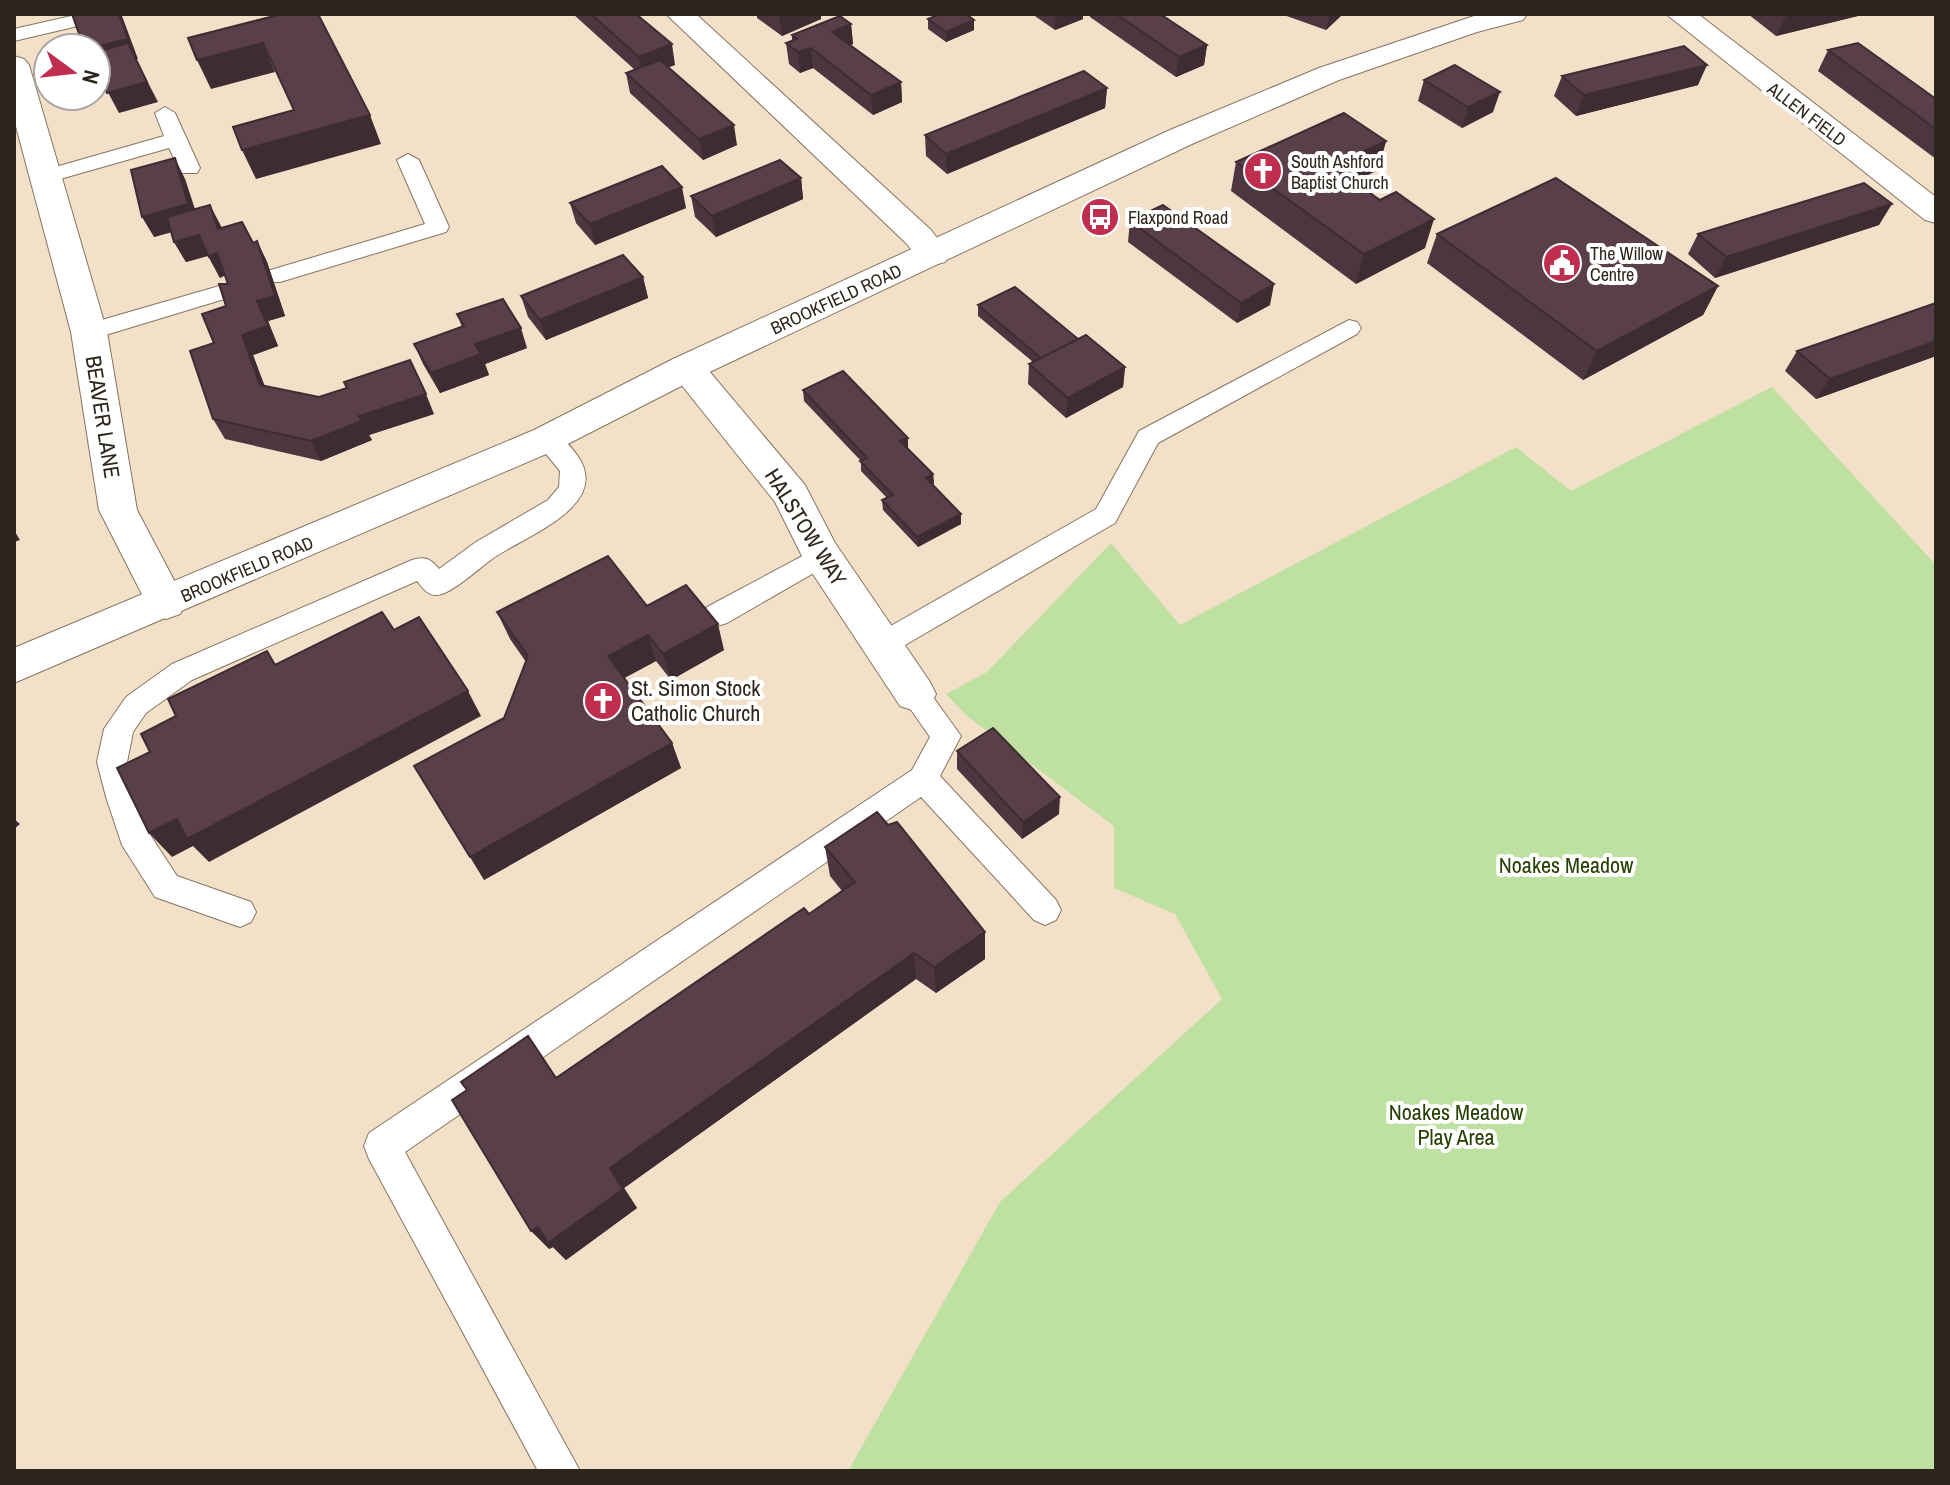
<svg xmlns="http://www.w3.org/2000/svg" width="1950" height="1485" viewBox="0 0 1950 1485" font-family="'Archivo Narrow',sans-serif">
  <rect width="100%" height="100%" fill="#f3e0c8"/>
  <path fill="#bee0a0" d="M1772,387l164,178v906h-1088l152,-269 222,-203 -47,-85 -61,-26v-62l-147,-110 -21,-22 41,-22 124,-129 69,82 336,-178 55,44z"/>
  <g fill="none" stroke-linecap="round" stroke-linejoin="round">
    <defs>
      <path id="service" d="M80,14h35l-3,4 -98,23v-12z
        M165,107l10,6 25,55 -3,5h-16l-12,-25 -123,35 -11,-6 3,-5 126,-36 -9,-23z
        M408,154l11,6 30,67 -3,5 -166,50h-16l-4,-5 4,-5 161,-48 -28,-64z
        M233,282l8,2 4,5 -4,5 -152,46 -8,-2 -4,-6 4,-6z
        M1349,320l8,2 4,6 -4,6 -199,109 -43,80 -222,129 -10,3 -10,-3 -4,-8 4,-8 223,-127 43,-78z
        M547,430c13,4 24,16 32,28 30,47 -50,77 -81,97 -14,8 -47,41 -62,40 -9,0 -14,-8 -19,-14l-225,99 -46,33 -13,19 -6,30 9,35 11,33 30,46 74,26 5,10 -5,10 -11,5 -85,-30 -33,-52 -16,-48 -9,-35 7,-33 22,-32 46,-33 240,-104c13,-4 19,-1 27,9l37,-27 72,-42 11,-13 1,-16 -26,-32 4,-6z
        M823,545l10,3 4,7 -4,7 -106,61 -10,3 -10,-3 -4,-8 4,-8z
        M915,682l10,4 36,50 -21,40 116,124 5,10 -5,10 -11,5 -11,-5 -113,-123 -516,355 175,319h-42l-169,-312 -5,-13 5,-13 543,-363 18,-33 -30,-43 5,-8z"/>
      <path id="minor" d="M666,14h30l235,216 19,25 -5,7c-20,6 -26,-2 -38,-18z
        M1666,14h32l238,183v26l-11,-3z
        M14,56l10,3 5,6 78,267 30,178 49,93 -6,11 -14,5 -14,-5 -53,-104 -28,-178 -57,-213z
        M686,356l13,3 106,126 30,58 95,139 6,12 -6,12 -15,5 -15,-5 -95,-144 -30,-60 -107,-134 5,-9z"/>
      <path id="secondary" d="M1480,14h47l-4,6 -46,12 -138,48 -147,64 -493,233 -139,71 -546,235v-35l520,-218 139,-71 497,-229 149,-62z"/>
    </defs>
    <use href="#service" stroke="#867560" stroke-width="2"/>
    <use href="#minor" stroke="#867560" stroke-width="2"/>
    <use href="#secondary" stroke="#867560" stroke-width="2"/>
    <use href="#service" fill="#fff" fill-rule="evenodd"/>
    <use href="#minor" fill="#fff" fill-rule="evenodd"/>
    <use href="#secondary" fill="#fff" fill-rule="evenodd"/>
  </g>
  <path fill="#4c363f" d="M573,14h63l39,51 -7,2 69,78 -34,15 -73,-67 -4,-20 9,-3z
    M757,14h65l-1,1v4l-39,17 -25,-18z
    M1032,14h51v5l-28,11z
    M1090,14h70l47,31 -3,20 -28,12 -86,-60z
    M1281,14h62l-17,16z
    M1748,14h118l-90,22z
    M928,19l46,11 -28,12 -18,-13z
    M851,24l2,20 -3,1 51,37 1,20 -29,13 -60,-47 -13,5 -11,-9 -3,-21 6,-2v-6z
    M1828,50l108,49v60l-118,-88z
    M1562,76l136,9 -122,31 -22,-20z
    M1424,80l69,32 -31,16 -44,-27z
    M1107,88l-2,20 -158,66 -21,-18 -1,-21z
    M1386,141l-8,29 -24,12 71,66 -69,36 -125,-93 5,-29z
    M801,178l2,21 -87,38 -21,-20 -4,-21z
    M185,179l10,30 27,19 31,15 4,-2 10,21 18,54 -17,5 10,25 -25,9 11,31 55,11 115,17 -65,21 3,5 -51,21 -96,-22 -12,-20 1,-76 12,-37 2,-22 -4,-9 -4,3 -12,-22 -22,6 -12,-20 -2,-10 -18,5z
    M570,203l116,5 -91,37 -19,-22z
    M1130,221l140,84 -33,18 -109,-81z
    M1879,225l-164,53 -27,-24 10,-20z
    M1437,234l281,52 -15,29 -120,65 -156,-117z
    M643,277l5,21 -102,42 -18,-23 -7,-21z
    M1936,303v53l-120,43 -31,-28 12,-20z
    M978,305l100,34 47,28 -2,20 -57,31 -38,-34 1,-20 4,-2 -55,-46z
    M457,314l70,34 -42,16 4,11 -49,18 -17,-29 -9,-20 48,-17z
    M803,390l105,48 -1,10 26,26 1,10h-2l29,30v10l-43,23 -35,-37 -1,-10 5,-2 -26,-27v-10l-57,-60z
    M647,606l77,44 -53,30 -15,-19 -32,17 48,65 9,25 -197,112 20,-162 22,-56 -16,-23 -13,-27z
    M957,751l102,63 -37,25 -65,-70z
    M825,847l160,112 -49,34 -20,-14 -292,209 13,20 -71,52 -13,-13 -4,2 260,-335 33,-23 -12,-15z"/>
  <path fill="#3e2c33" d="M119,14h2l1,2 16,43h-2l22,43 -39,11 -23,-43v-22h-5z
    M784,14h38l-1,1v4l-39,17 -3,-20z
    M1056,14h27v5l-28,11z
    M1330,14h13l-17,16z
    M1793,14h73l-90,22 10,-20z
    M974,20v10l-28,12v-10z
    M851,24l2,20 -19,8 -2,-20z
    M263,43l12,29 -64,17 -14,-29z
    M672,44l3,21 -32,12 -4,-20z
    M1207,45l-3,20 -28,12 3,-20z
    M811,48l2,20 -13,5 -2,-21z
    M1707,65l-9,20 -122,31 8,-21z
    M901,82l1,20 -29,13 -2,-20z
    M1107,88l-2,20 -158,66 -1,-20z
    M1500,92l-7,20 -31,16 6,-21z
    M370,115l11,29 -125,35 -14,-29z
    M734,125l3,20 -34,15 -4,-21z
    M1386,141l-8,29 -53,25 7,-29z
    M175,158l10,21 14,45 -45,13 -12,-20z
    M801,178l2,21 -87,38 -4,-21z
    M682,187l4,21 -91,37 -5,-21z
    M1892,204l-13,21 -164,53 11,-21z
    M210,205l11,21 8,23 -11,-20z
    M1434,219l-9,29 -69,36 8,-30z
    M199,235l11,20 -24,7 -12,-20z
    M257,241l10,21 18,54 -17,5 10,25 -25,9 19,50 -12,-20 -18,-50z
    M217,253l11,21 -8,4 -11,-21z
    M643,277l5,21 -102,42 -6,-20z
    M1274,284l-4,21 -33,18 4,-20z
    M1718,286l-15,29 -120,65 14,-29z
    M521,328l6,20 -42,16 4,11 -49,18 -9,-20 44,-29z
    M1936,341v15l-120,43 14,-20z
    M1125,367l-2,20 -57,31 2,-20z
    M426,394l8,20 -65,21 3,5 -51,21 -10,-20 48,-25z
    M908,438v10l-7,3 -1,-10z
    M933,474l1,10 -8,4v-10z
    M961,514v10l-43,23 -1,-10z
    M14,530l6,10 -6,2z
    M718,624l6,26 -53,30 -8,-26z
    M648,635l8,26 -39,21 -9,-26z
    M468,691l13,25 -272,146 -16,-16 -21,11 -23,-24 28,-14z
    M672,743l9,25 -197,112 -14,-23z
    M1060,797l-1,17 -37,25 1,-17z
    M14,819l6,5 -6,5z
    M985,932v27l-49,34 -2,-26z
    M914,953l2,26 -292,209 13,20 -71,52 -13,-13 -4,2 -18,-18 79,-63z"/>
  <path fill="#583f49" stroke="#3e2c33" stroke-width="2" d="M72,14h47l9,25 -37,9h-7z
    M282,14h36l52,101 -128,35 -9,-23 61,-17 -31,-67 -66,17 -9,-22z
    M591,14h45l36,30 -33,13z
    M940,14h26l8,6 -28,12 -18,-13z
    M1116,14h44l47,31 -28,12z
    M840,16l11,8 -19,8 69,50 -30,13 -60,-47 -13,4 -12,-9 11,-4 -5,-4z
    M128,43l19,39 -40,11 -11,-23v-18z
    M1858,43l78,56v30l-108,-79z
    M1684,46l23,19 -123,30 -22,-19z
    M660,60l74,65 -35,14 -73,-66z
    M1455,65l45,27 -32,15 -44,-27z
    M1084,71l23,17 -161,66 -21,-19z
    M1344,113l42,28 -54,25 48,34 16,-8 38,27 -70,35 -128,-92z
    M175,158l13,46 -46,13 -11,-47z
    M780,160l21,18 -89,38 -21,-20z
    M662,166l20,21 -92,37 -20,-21z
    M1556,178l162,108 -121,65 -160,-117z
    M1864,183l28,21 -166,53 -28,-23z
    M210,205l8,24 24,-7 11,21 4,-2 18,55 -18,5 11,25 -26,9 18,50 59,12 28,-9 -3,-6 66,-22 16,34 -67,22 3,5 -51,20 -98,-22 -23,-68 24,-8 -12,-29 24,-8 -7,-22h9l-11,-31 -8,4 -10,-22 -25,7 -7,-25z
    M1163,205l111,79 -33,19 -111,-82z
    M623,255l20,22 -103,43 -19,-24z
    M1015,287l63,52 -37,19 -63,-53z
    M503,299l18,29 -46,16 6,10 -50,19 -17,-29 50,-18 -7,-12z
    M1936,303v38l-106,38 -33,-28z
    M1086,335l39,32 -57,31 -39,-34z
    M843,371l65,67 -8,3 33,33 -7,4 35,36 -44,23 -35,-37 11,-5 -33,-34 7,-3 -64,-68z
    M608,556l39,50 39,-21 32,39 -55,30 -15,-19 -40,21 64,87 -202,114 -56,-91 90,-48 24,-62 -31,-44z
    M382,612l12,18 25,-13 49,74 -281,148 -10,-20 -28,14 -32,-65 33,-16 -9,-18 35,-18 -8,-17 99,-48 8,14z
    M993,728l67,69 -37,25 -66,-71z
    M877,812l11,13 9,-3 88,110 -51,35 -20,-14 -304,215 13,21 -75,54 -10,-16 -7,4 -79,-131 15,-10 -6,-8 67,-46 28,42 248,-170 5,6 46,-32 -30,-35z"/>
  <defs>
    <symbol id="church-disc" viewBox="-11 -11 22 22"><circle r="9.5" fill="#bf2e4f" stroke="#fff"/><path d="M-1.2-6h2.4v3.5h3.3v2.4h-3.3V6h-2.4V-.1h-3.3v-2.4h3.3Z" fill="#fff"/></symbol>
    <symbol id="bus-disc" viewBox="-11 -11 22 22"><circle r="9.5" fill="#bf2e4f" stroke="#fff"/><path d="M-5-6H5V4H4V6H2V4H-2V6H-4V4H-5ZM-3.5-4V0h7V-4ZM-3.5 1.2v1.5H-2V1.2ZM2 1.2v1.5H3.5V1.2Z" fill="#fff"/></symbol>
    <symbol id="civic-disc" viewBox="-11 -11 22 22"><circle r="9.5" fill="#bf2e4f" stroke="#fff"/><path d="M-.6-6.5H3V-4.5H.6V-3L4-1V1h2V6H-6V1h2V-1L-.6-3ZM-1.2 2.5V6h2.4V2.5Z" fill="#fff"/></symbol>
  </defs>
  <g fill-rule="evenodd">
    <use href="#church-disc" x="1241" y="149" width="44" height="44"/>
    <use href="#bus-disc" x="1078" y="195" width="44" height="44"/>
    <use href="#civic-disc" x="1540" y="241" width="44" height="44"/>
    <use href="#church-disc" x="581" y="679" width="44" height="44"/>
  </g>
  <g text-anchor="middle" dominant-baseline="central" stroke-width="8" stroke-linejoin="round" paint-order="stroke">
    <g font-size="18" fill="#2c251c" stroke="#fff">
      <text transform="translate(1807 114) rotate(37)">ALLEN FIELD</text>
      <text transform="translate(836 299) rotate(-25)">BROOKFIELD ROAD</text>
      <text transform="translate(247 569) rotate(-23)">BROOKFIELD ROAD</text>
    </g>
    <g font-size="18" fill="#2c251c" stroke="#fff" text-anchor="start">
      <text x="1291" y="161">South Ashford<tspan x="1291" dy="21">Baptist Church</tspan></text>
      <text x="1128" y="217">Flaxpond Road</text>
      <text x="1590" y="253">The Willow<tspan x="1590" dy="21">Centre</tspan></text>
    </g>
    <g font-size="22" fill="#2c251c" stroke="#fff">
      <text transform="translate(103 417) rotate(81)">BEAVER LANE</text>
      <text transform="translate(806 527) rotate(58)">HALSTOW WAY</text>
    </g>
    <g font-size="22" fill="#2c251c" stroke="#fff" text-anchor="start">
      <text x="631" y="688">St. Simon Stock<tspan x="631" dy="25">Catholic Church</tspan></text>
    </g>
    <g font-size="22" fill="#264003" stroke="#fff">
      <text x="1566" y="865">Noakes Meadow</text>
      <text x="1456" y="1112">Noakes Meadow<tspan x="1456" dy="25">Play Area</tspan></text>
    </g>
  </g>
  <rect width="1950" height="1485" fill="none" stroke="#2c251c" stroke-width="32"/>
  <g transform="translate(72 72) rotate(105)"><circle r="38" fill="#ffffff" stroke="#aba8a4" stroke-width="2"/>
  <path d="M0-6L14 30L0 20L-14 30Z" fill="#bf2e4f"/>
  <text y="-12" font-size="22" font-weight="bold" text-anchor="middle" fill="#2c251c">N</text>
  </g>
</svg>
